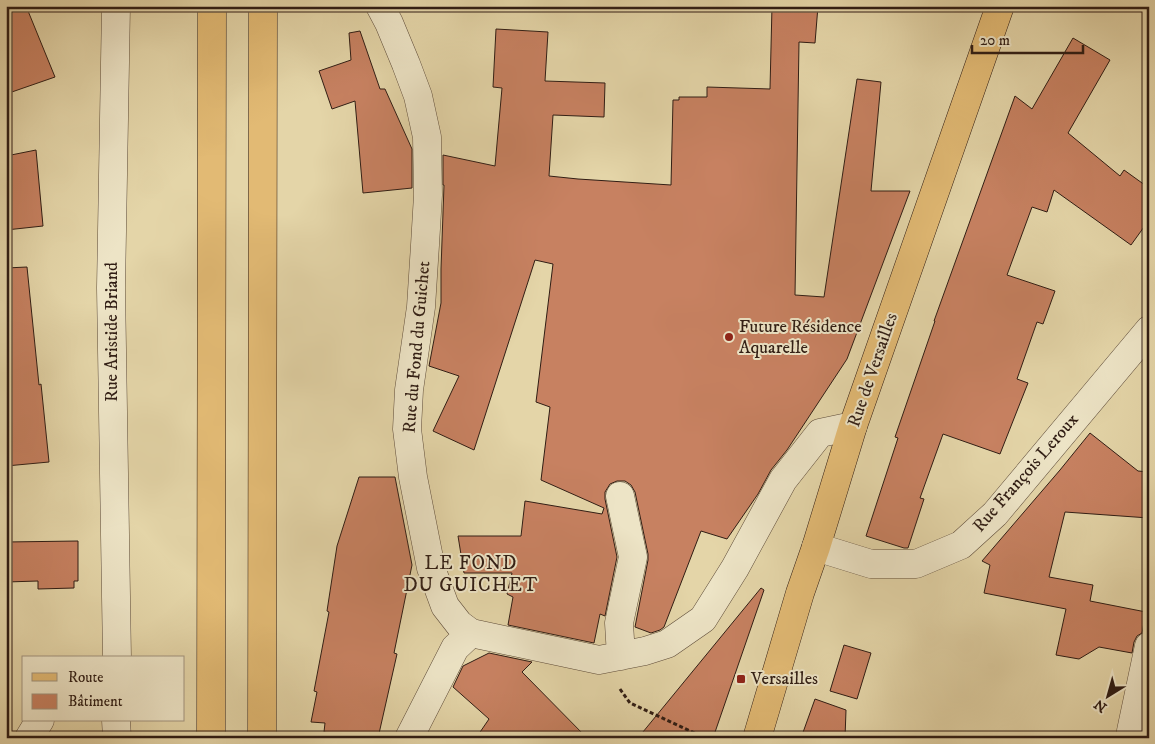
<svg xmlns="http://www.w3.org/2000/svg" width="1155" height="744" viewBox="0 0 1155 744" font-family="'IM FELL DW Pica',serif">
  <rect width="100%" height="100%" fill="#e4d5a8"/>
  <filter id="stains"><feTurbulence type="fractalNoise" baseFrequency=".004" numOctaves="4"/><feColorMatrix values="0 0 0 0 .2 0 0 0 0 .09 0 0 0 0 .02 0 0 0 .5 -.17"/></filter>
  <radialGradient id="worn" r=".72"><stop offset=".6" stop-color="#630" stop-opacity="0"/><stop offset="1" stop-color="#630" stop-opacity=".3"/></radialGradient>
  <path fill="#c78161" stroke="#301d14" d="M6,6h20l29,71 -49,17z
    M772,6h46l-3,37 -16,-1 -4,253 29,2 33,-218 24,3 -10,109h39l-63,168 -60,91 -16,20 -13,24 -31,45 -26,-8 -37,96 -4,3 -9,3 -16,-6 13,-67v-6l-13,-62 -4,-7 -6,-4h-8l-7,3 -5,8v7l12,58 -12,59 -5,-2 -6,29 -86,-18 5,-28 -6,-3 5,-21h-48l-6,-37h63l4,-35 77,13 2,-6 -63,-28 9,-73 -14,-5 17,-138 -18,-4 -61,190 -41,-19 26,-55 -30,-10 12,-63v-34l3,-84h-1v-30l52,11 7,-78 -9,-1 3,-58 52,3 -3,49 60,2 -1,34 -51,-2 -4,61 29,3 93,6 2,-85h6v-3h28v-10l63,2z
    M360,31l20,58h5l27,60v39l-49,5 -8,-92 -23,8 -13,-38 32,-11 -2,-27z
    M1073,38l37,22 -42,73 52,43 4,-6 25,18v32l-18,25 -77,-55 -7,22 -15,-5 -25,68 48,16 -12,33 -6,-2 -20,57 11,4 -28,71 -57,-20 -23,64 4,1 -16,49h-4l-38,-12 32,-98 -3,-1 40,-116h-1l81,-225 17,13z
    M36,150l7,76 -37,4v-74z
    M27,267l12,118 2,-1 8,78 -43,4v-198z
    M1090,433l48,38 11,1v46l-84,-6 -16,65 44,8 -3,16 56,11 -4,21 -5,3 -3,6 -2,11 -33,-6 -20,12 -23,-4 10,-46 -82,-16 6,-28 -8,-4 78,-91z
    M359,477h36l17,88 -18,88 3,1 -19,84h-23l-31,-6 1,-9 -14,-1 6,-30 -3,-1 15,-79 -2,-1 10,-65z
    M78,541v40h-4v7l-36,1v-8l-32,1v-40z
    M761,588l3,2 -51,148h-75z
    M844,645l27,8 -14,46 -27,-8z
    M489,653l43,9 -10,10 65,66h-111l13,-19 -36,-32 10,-21z
    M815,699l31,11 -1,28h-44z"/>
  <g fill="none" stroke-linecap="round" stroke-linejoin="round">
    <defs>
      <path id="minor" d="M116,6l-5,282 6,370
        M380,6l9,17 17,41 12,32 9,41 1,58 -3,50 -4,62 -12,83 -2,39 6,48 18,91 14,38 14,18 12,9 128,27 46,-9 22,-7 36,-25 32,-51 48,-88 37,-47 33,-7
        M620,496l13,61 -14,66 2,33
        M816,547l55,17h45l45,-19 34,-31 154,-184
        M116,720l1,18
        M29,738l11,-18
        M409,738l46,-90 16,-15
        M1131,738v-7l18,-85"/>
      <path id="major" d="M757,738l43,-145 16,-46 37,-121 147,-420"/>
      <path id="highway" d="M211,738l1,-732
        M262,738l1,-732"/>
    </defs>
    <use href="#minor" stroke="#5d4b39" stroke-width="29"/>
    <use href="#major" stroke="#301d14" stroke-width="29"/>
    <use href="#highway" stroke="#301d14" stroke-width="29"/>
    <path stroke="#301d14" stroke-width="3" stroke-dasharray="4 2.5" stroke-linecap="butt" d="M620,689l10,14 75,35"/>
    <use href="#minor" stroke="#ede4c6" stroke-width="28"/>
    <use href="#major" stroke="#e2ba74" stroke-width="28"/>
    <use href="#highway" stroke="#e2ba74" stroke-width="28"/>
  </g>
  <g fill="#8f2418" stroke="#ede4c6" stroke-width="2">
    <circle cx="729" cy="337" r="5"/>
    <rect x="736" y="674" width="10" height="10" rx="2.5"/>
  </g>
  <g text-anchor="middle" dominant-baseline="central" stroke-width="4" stroke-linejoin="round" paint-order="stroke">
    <g font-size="18" fill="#301d14" stroke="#ede4c6" text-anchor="start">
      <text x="739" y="327">Future Résidence<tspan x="739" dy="21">Aquarelle</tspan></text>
      <text x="751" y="679">Versailles</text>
    </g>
    <g font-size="18" fill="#301d14" stroke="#ede4c6">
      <text transform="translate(112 332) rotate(-90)">Rue Aristide Briand</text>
      <text transform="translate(417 347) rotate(-85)">Rue du Fond du Guichet</text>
      <text transform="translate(873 370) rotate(-71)">Rue de Versailles</text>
      <text transform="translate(1026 473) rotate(-49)">Rue François Leroux</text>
    </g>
    <g font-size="19" letter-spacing="1" fill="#301d14" stroke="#ede4c6">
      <text x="471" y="563">LE FOND<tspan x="471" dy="22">DU GUICHET</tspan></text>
    </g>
  </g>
  <rect width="1155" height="744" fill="none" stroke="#e4d5a8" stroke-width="25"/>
  <rect x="8" y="8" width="1140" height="729" fill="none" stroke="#301d14" stroke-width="2.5"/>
  <rect x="12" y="12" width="1130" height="719" fill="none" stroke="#301d14"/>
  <rect x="22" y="656" width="162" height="65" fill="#ede4c6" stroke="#a1947f"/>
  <rect x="32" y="673" width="25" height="8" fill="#e2ba74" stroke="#a1947f"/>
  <text x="68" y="682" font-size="15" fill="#301d14">Route</text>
  <rect x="32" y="694" width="25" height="15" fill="#c78161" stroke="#a1947f"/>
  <text x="68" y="706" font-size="15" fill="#301d14">Bâtiment</text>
  <g transform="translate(1108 696) rotate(217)" stroke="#ede4c6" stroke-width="4" paint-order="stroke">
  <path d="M0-4L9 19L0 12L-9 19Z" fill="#301d14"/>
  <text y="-8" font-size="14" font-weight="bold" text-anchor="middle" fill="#301d14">N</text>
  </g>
  <path d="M972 45v8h111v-8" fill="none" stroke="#301d14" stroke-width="2.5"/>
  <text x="980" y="45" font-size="15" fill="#301d14" stroke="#ede4c6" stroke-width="4" paint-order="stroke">20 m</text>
  <rect width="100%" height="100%" filter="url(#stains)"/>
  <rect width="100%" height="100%" fill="url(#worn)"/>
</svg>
